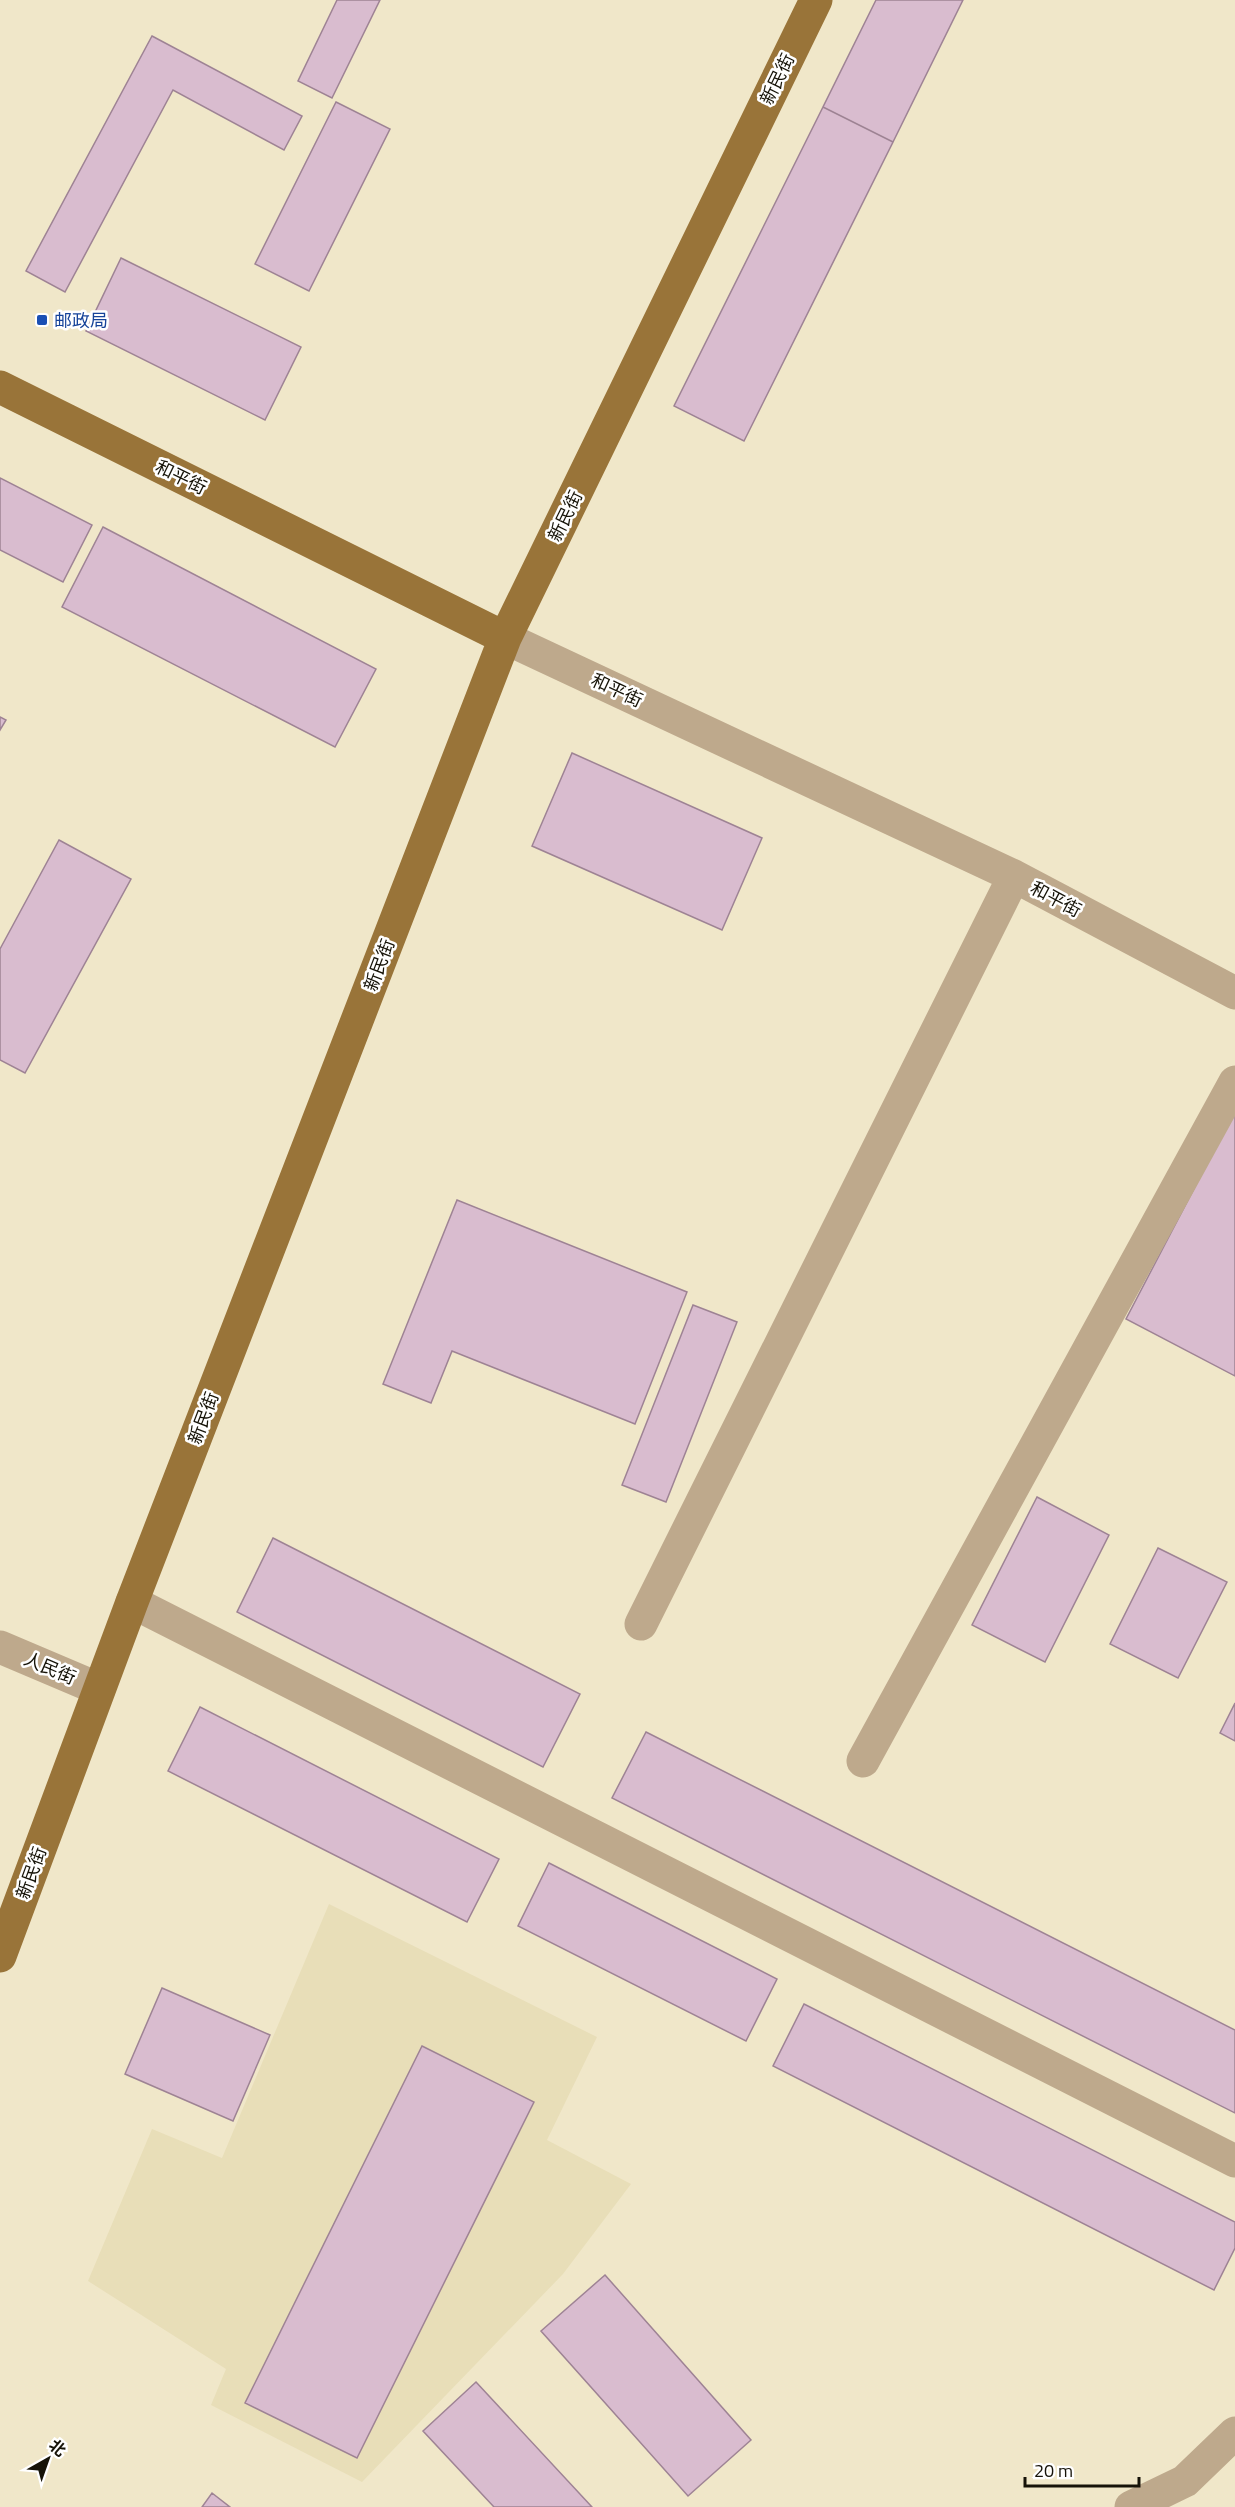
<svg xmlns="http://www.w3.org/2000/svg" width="1235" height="2507" viewBox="0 0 1235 2507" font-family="'Titillium Web','Noto Sans SC',sans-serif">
  <rect width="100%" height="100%" fill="#f0e7c9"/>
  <path fill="#e8deb8" d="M329,1904l268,133 -50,103 84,44 -68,90 -201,208 -151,-77 15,-36 -138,-88 64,-152 70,29z"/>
  <path fill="#d9bccf" stroke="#9e8394" stroke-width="1.5" d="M337,0h43l-48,98 -34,-17z
    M876,0h87l-70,142 -70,-35z
    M152,36l150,80 -18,34 -111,-60 -108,202 -39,-21z
    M336,102l54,27 -81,162 -54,-27z
    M823,107l70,35 -149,299 -70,-35z
    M121,258l180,89 -36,73 -179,-89z
    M0,478l92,47 -29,57 -63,-32z
    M103,527l273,142 -41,78 -273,-140z
    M0,717l6,3 -6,10z
    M572,753l190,85 -40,92 -190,-84z
    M59,840l72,39 -106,194 -25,-13v-111z
    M1235,1110v266l-109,-57z
    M457,1200l230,92 -52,132 -183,-73 -21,52 -48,-19z
    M693,1305l44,17 -71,180 -44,-17z
    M1037,1497l72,38 -64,127 -73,-37z
    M273,1538l307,156 -37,73 -306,-155z
    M1158,1548l69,34 -49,96 -68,-34z
    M1235,1703v38l-15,-8z
    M200,1707l299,152 -32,63 -299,-151z
    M646,1732l589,298v83l-623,-315z
    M549,1863l228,116 -31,62 -228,-115z
    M162,1988l108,47 -37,86 -108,-47z
    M804,2004l431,218v26l-21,42 -441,-224z
    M422,2046l112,56 -177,356 -112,-55z
    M605,2275l146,165 -63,56 -147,-165z
    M476,2382l116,125h-98l-71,-76z
    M212,2493l18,14h-28z"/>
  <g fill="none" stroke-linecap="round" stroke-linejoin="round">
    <path stroke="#bea98c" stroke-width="33" d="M505,638l509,238 221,117
      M132,1602l1103,559
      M641,1624l373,-748
      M0,1647l99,42
      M863,1761l372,-679
      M1131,2507l54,-26 50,-48"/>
    <path stroke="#997439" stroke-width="33" d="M0,387l505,251
      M0,1956l132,-354 373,-964 311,-638"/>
  </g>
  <rect fill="#1a4fb4" stroke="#fff" stroke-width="2" x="36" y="314" width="12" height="12" rx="3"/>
  <g text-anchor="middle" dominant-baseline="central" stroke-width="5" stroke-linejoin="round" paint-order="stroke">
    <g font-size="18" fill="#161308" stroke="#fff">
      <text transform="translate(777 79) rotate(-64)">新民街</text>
      <text transform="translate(181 477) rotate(26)">和平街</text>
      <text transform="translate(565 516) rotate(-64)">新民街</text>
      <text transform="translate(617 690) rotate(25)">和平街</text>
      <text transform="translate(1056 899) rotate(28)">和平街</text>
      <text transform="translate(379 965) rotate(-69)">新民街</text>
      <text transform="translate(203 1418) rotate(-69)">新民街</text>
      <text transform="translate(50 1668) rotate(23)">人民街</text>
      <text transform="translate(31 1873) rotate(-70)">新民街</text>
    </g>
    <g font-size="18" fill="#164399" stroke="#fff" text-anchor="start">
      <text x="54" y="320">邮政局</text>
    </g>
  </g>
  <g transform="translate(48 2459) rotate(40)" stroke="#ffffff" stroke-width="4.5" paint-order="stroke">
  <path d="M0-4.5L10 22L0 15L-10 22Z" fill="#161308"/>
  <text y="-9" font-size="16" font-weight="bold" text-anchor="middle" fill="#161308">北</text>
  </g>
  <path d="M1025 2477v9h114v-9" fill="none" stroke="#161308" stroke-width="3"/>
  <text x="1034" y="2477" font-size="18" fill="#161308" stroke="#ffffff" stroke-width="4.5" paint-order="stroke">20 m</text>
</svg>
